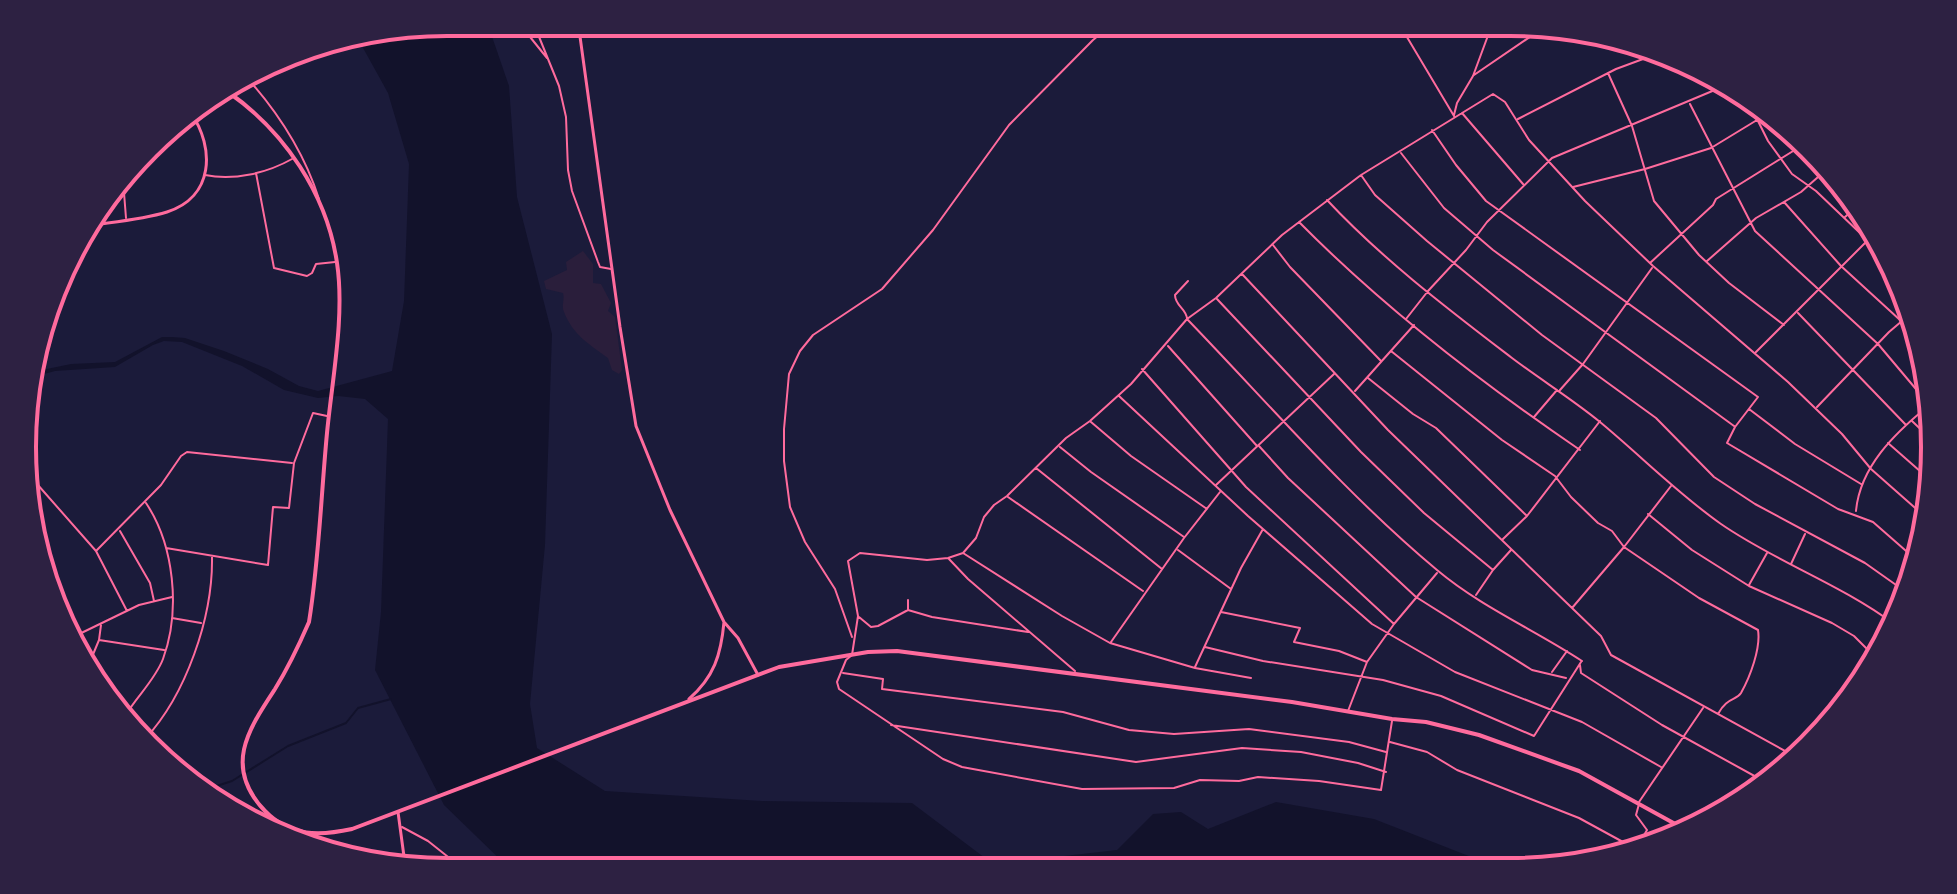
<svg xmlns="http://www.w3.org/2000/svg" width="1957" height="894" viewBox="0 0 1957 894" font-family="'Noto Serif',serif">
  <rect width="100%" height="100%" fill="#1b1b3a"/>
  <path fill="#2a1e3b" d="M583,251l10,13v19l8,1 10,19 -3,8 7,6 7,53 -3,4 -7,-4 -4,-12c-19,-14 -35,-23 -44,-46 -3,-7 1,-12 -1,-19l-17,-4 -2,-8 23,-11 -1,-8z"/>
  <path fill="#12122b" d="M447,22h40l22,64 8,111 35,137 -7,211 -15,159 7,44 68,43 157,10 150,2 81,61 124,-14 36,-36 28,-2 27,17 68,-27 98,17 105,41 15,9 -981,3 -69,-67 -69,-135 6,-58 7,-193 -23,-20 -27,-3 -20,2 -34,-8 -42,-24 -60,-24 -18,-1 -11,4 -38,22 -60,4 -18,5v-5l34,-7 44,-2 47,-25h10l13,1 39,13 44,18 31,17 19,5 74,-20 12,-70 5,-137 -21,-71 -31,-56z"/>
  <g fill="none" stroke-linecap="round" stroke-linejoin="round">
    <path stroke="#12122b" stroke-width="2" d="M30,379l8,-5
      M204,790l28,-9 56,-35 58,-23 12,-15 33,-9"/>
    <path stroke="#ff6b9d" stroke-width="2" d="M518,22l29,36
      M533,22l26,64 7,31 2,53 4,21 26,71 2,5 11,2
      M1398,22l56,94
      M1608,73l24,53 22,75 45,54 30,28 55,42
      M1474,75l69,-47
      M249,80c30,34 56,75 70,119
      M1690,104l65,127 123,113 48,57
      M1751,107l17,34 24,33 24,17 67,64
      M1462,113l61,71
      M1454,115l3,-12 16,-27 20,-54
      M1518,119l98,-50 46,-17
      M1432,130l24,35 30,36 272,196 -23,30 -8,16 111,66 35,13 40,35
      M1401,153l43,55 49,42 241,176
      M256,173l18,95 33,8 5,-3 4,-9 19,-2
      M205,175c29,6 62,-2 87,-16
      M1361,175l14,20 52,46 115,94 114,83 58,59 41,27 110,59 41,29
      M123,180l3,38
      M1573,187l72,-18 66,-21 46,-28
      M1327,200c55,59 121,109 185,158 29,22 60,41 88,64 41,34 77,71 121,102 55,38 119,60 173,100
      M1784,202l57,64 71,65
      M1845,217l8,-7
      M1299,222c85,86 181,160 281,228
      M1273,245l17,22 91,94
      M1707,261l49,-43 45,-26 25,-22
      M1650,263l63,-58 3,-6 90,-56
      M1242,274l146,156 213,206 10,19 185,102
      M1188,281l-13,14c0,11 12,14 12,24 82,85 160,176 250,251 44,37 98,60 145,91
      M1217,299l144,153 63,61 69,57
      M1798,313l108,112
      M1406,319l22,-28 38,-41 21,-28 65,-64 170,-71
      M1168,346l89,100
      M1391,351l111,89 53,36 16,21 27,26 14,8 12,16 75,51 59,32c3,18 -8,47 -17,63 -5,8 -14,4 -23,21
      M1756,352l115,-115
      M1142,369l104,118 148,137
      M1368,378l45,36 23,14 91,88
      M1560,390l23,-26 69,-96
      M1355,391l59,-66
      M1119,396l129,120 124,108 83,48 127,50 79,45
      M1817,407l72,-75 20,-17
      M1749,409l46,35 66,40
      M1534,417l23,-27
      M1912,421l22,21
      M1091,422l40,34 76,53
      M1888,443l41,36
      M1259,446l29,32 128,119 116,73 34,8
      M1060,447l31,25 93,65
      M1036,468l126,101
      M30,476l66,75 31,60
      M1216,485l118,-111
      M1008,497l135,94
      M1856,511c4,-44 38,-77 71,-104
      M1648,514l44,36 57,36 83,37 22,13 21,21
      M120,531l30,52 4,18
      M1503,539l24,-23 73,-95
      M166,548l102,17 5,-58 16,1 5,-45 19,-50 14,3
      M1178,550l53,39
      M96,551l65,-66 20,-29 6,-4 105,11
      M963,553l99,63 48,27 85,25 56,10
      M949,559l19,20 107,92
      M1791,564l14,-30
      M1749,585l18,-32
      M1476,595l17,-25 18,-20
      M1572,608l52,-61 47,-61
      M908,610l24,7 96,15
      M1221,612l79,16 -6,14 45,9 28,11
      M859,617l12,10 7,-1 30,-16v-10
      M172,618l29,5
      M852,637l-17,-48 -30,-47 -15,-35 -6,-46v-32l5,-55 11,-23 13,-16 69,-46 51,-59 76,-105 84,-85 22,-18
      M71,638l68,-33 33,-8
      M99,640l65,10
      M1111,642l73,-104 36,-46
      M1205,647l58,14 120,19 58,16 93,40 47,-74
      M1580,665l1,8 81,52 107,59
      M1195,667l46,-99 22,-39
      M87,669l12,-29 2,-15
      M1552,672l15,-21
      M843,673l40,6 -1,10 181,23 66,18 45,4 75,-5 100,13 37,10
      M1348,711l19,-49 27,-38 43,-51
      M125,716c12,-20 30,-36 38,-57 18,-49 11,-114 -17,-156
      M1392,721l-11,69 -62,-9 -61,-4 -19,4 -39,-1 -26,8 -92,1 -120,-22 -19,-8 -104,-70 -2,-7 9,-22 6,-5 6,-39 -10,-55 12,-8 67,7 21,-2 15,-5 13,-15 8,-21 10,-12 13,-9 59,-58 24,-17 41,-37 56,-65 29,-21 66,-63 79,-60 132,-81 12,8 24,38 56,61 68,65 135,116 54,52 29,35 51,45
      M891,725l245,37 106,-14 59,4 57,11 28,9
      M145,739c41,-44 68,-122 67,-182
      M1390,742l37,10 30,18 122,48 55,30 4,-2 9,-16 -11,-15 3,-11
      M1639,802l64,-94
      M257,823l9,-9
      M402,827l26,14 39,31
      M291,841l9,-7"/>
    <path stroke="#ff6b9d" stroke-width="3" d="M398,812l7,52"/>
    <path stroke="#ff6b9d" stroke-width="3" d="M578,22l42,305 16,99 34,84 54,112 14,16 20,37
      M86,226c26,-4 55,-6 81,-14 47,-15 48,-64 24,-99
      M689,699c25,-22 32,-44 35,-77"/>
    <path stroke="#ff6b9d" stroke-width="4" d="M228,92c56,39 99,102 109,171 8,53 -5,117 -10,170 -6,63 -8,127 -18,189 -10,23 -21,46 -34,67 -27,41 -52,78 -10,122 25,26 55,25 87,18l427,-162 89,-15 29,-1 395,51 100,17 34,3 53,13 100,36 109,60"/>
  </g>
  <path d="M0 0H1957V894H0ZM447 36H1510A411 411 0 0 1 1921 447V447A411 411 0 0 1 1510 858H447A411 411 0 0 1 36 447V447A411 411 0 0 1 447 36Z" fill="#2d2142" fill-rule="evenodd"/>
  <path fill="none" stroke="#ff6b9d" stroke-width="4" d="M447 36H1510A411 411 0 0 1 1921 447V447A411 411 0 0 1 1510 858H447A411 411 0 0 1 36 447V447A411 411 0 0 1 447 36Z"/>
</svg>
